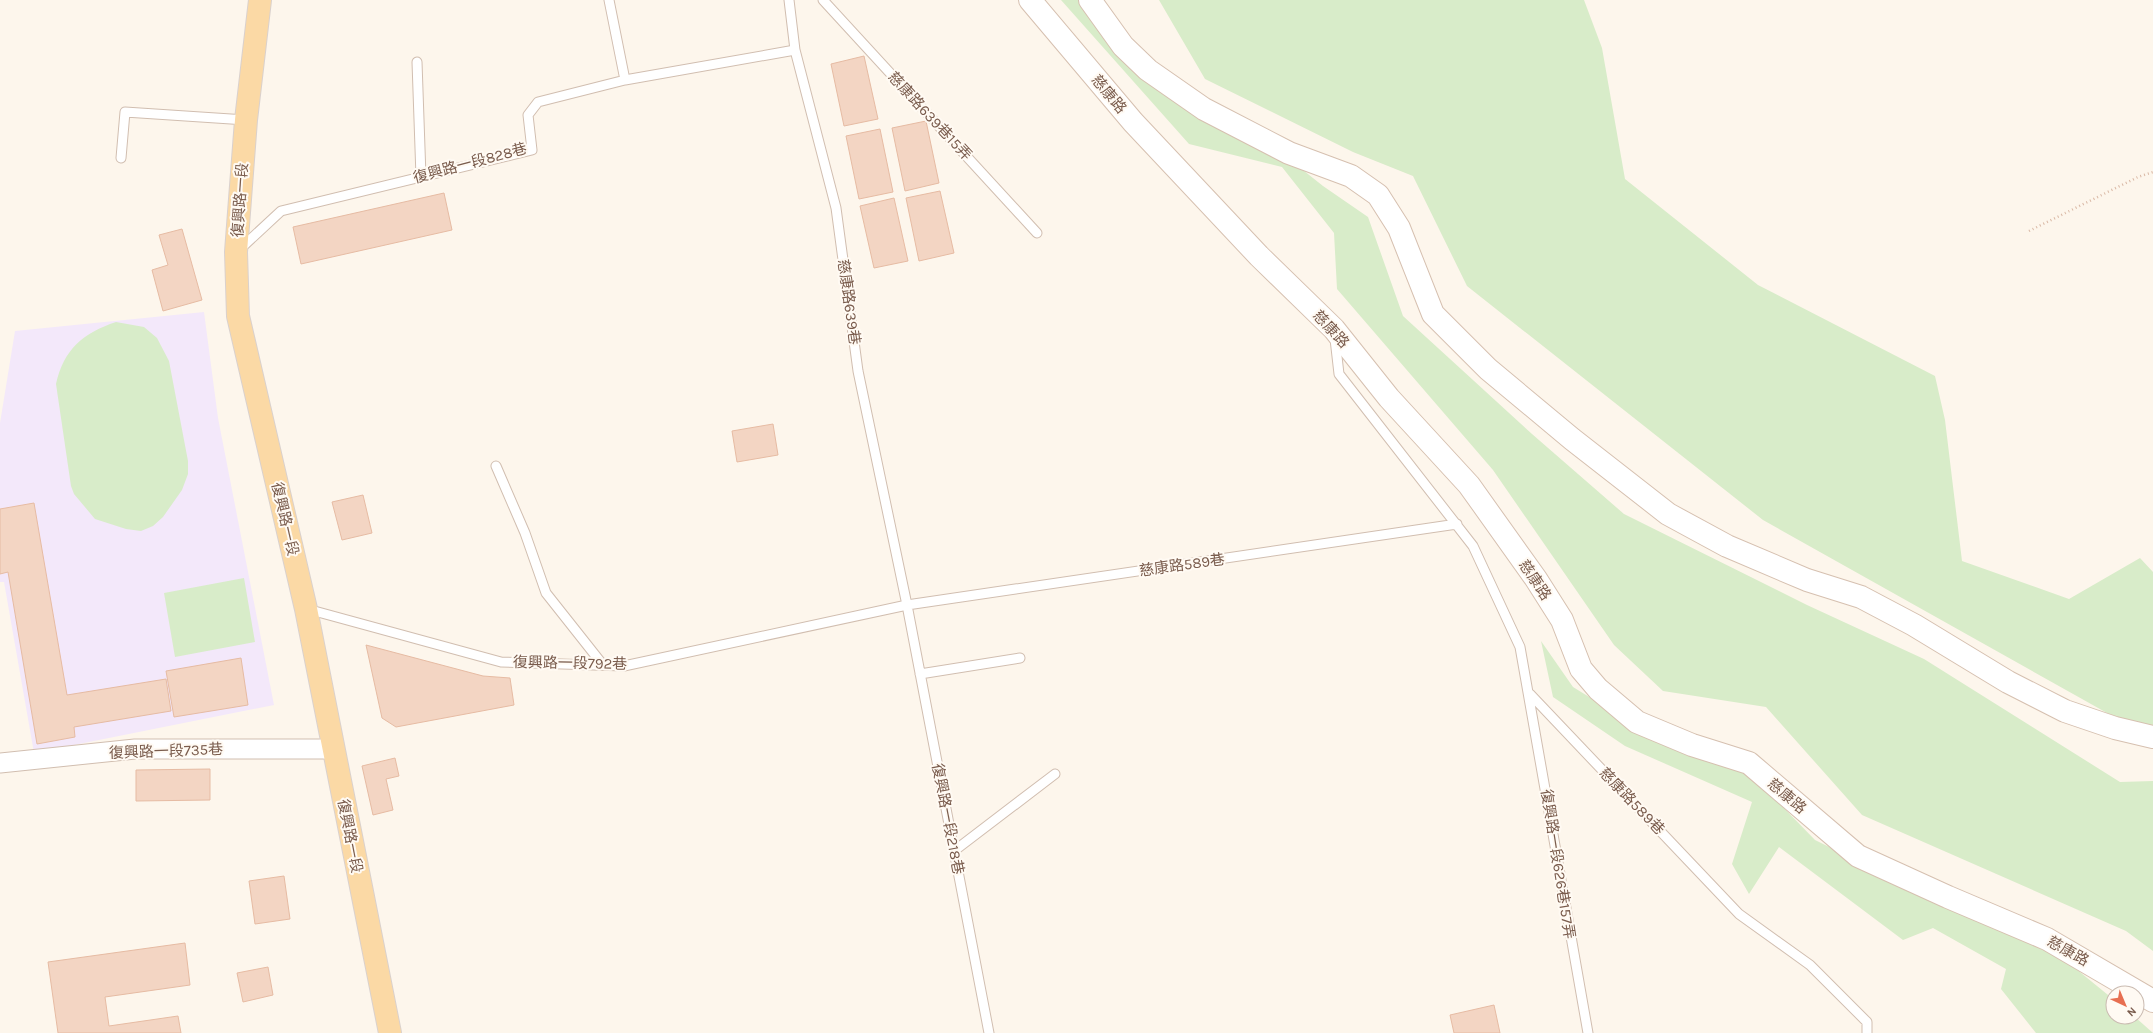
<svg xmlns="http://www.w3.org/2000/svg" width="2153" height="1033" viewBox="0 0 2153 1033" font-family="Karla,'Noto Sans TC',sans-serif">
  <rect width="100%" height="100%" fill="#fdf6ec"/>
  <path fill="#f3e8fa" d="M204,312l14,106 56,287 -240,48 -30,-171h-4v-159l15,-92z"/>
  <path fill="#d8ecc9" d="M1061,0h23l41,59 159,96 39,31 45,31 35,99 129,118 92,80 183,91 117,54 196,123 33,-1v170l-27,-20 -264,-116 -96,-108 -103,-16 -49,-46 -121,-175 -156,-181 -3,-56 -52,-66 -93,-23z
    M1159,0h425l18,48 23,131 133,106 177,91 10,44 17,141 107,38 71,-41 13,14v154l-37,-8 -353,-198 -296,-234 -54,-110 -60,-24 -148,-73z
    M116,322l28,5 13,11 12,23 19,100v13l-6,16 -19,27 -10,9 -12,5 -15,-2 -31,-10 -21,-25 -3,-8 -15,-102c8,-35 27,-51 60,-62z
    M244,578l11,64 -80,15 -11,-64z
    M1541,641l32,46 104,64 65,14 73,75 138,68 101,43 59,48v18h22l18,16h-117l-35,-44 5,-20 -73,-41 -30,12 -124,-93 -30,47 -17,-30 20,-62 -127,-56 -72,-49z"/>
  <path fill="#f3d5c3" stroke="#e6bba3" d="M864,56l14,63 -34,7 -13,-62z
    M926,121l13,62 -34,8 -13,-63z
    M880,129l13,63 -34,7 -13,-63z
    M940,191l14,62 -35,8 -13,-63z
    M444,193l8,37 -151,34 -8,-37z
    M894,198l14,63 -34,7 -14,-62z
    M182,229l20,71 -39,11 -11,-41 16,-5 -9,-30z
    M773,424l5,31 -41,7 -5,-31z
    M363,495l9,38 -30,7 -10,-38z
    M34,503l33,192 99,-16 5,32 -97,16 1,10 -38,7 -29,-172 -8,2v-65z
    M366,645l117,31 27,2 4,27 -118,22 -14,-9z
    M241,658l7,47 -74,12 -8,-46z
    M395,758l4,18 -13,3 7,31 -20,5 -11,-49z
    M210,769v31l-74,1v-31z
    M284,876l6,43 -35,5 -6,-43z
    M185,943l5,42 -85,12 4,29 69,-10 3,17h-123l-10,-71z
    M268,967l5,28 -30,7 -6,-29z
    M1494,1005l6,28h-46l-4,-18z"/>
  <g fill="none" stroke-linecap="round" stroke-linejoin="round">
    <defs>
      <path id="lane" d="M609,0l16,80
        M789,0l6,50 41,158 22,163 49,234 82,428
        M823,0l214,233
        M417,62l4,115
        M121,158l4,-46 121,8
        M239,250l42,-39 251,-61 -4,-35 10,-13 87,-22 170,-30
        M1335,339l4,35 134,172 47,101 68,386
        M496,466l29,67 21,60 57,72
        M307,609l194,53 123,4 283,-61 550,-81
        M920,674l100,-16
        M1530,694l209,220 71,51 57,57v11
        M954,851l101,-77"/>
      <path id="street" d="M0,763l135,-14h198"/>
      <path id="secondary" d="M1030,0l103,122 126,134 75,73 55,69 80,87 67,94 26,41 19,49 17,20 39,33 55,23 57,18 109,93 90,41 99,42 106,62
        M1090,0l33,46 25,24 56,39 85,44 62,23 27,19 21,33 34,86 55,55 84,70 96,75 59,32 80,34 54,17 53,28 94,57 57,29 50,17 38,9"/>
      <path id="primary" d="M260,0l-14,120 -10,132 2,64 68,293 84,424"/>
    </defs>
    <use href="#lane" stroke="#d1beb0" stroke-width="11"/>
    <use href="#street" stroke="#d1beb0" stroke-width="21"/>
    <use href="#secondary" stroke="#d6c0b0" stroke-width="24"/>
    <use href="#primary" stroke="#dad1cd" stroke-width="24"/>
    <path stroke="#d9b8a5" stroke-width="2.5" stroke-dasharray="1 3" stroke-linecap="butt" d="M2029,231l109,-54 15,-5"/>
    <use href="#lane" stroke="#fff" stroke-width="9"/>
    <use href="#street" stroke="#fff" stroke-width="19"/>
    <use href="#secondary" stroke="#fff" stroke-width="22"/>
    <use href="#primary" stroke="#fbd9a5" stroke-width="22"/>
  </g>
  <g text-anchor="middle" dominant-baseline="central" stroke-width="4" stroke-linejoin="round" paint-order="stroke">
    <g font-size="15" fill="#7a5c4d" stroke="#fffaf3">
      <text transform="translate(1109 94) rotate(50)">慈康路</text>
      <text transform="translate(930 116) rotate(47)">慈康路639巷15弄</text>
      <text transform="translate(470 163) rotate(-15)">復興路一段828巷</text>
      <text transform="translate(240 200) rotate(-86)">復興路一段</text>
      <text transform="translate(849 302) rotate(82)">慈康路639巷</text>
      <text transform="translate(1331 329) rotate(47)">慈康路</text>
      <text transform="translate(285 519) rotate(77)">復興路一段</text>
      <text transform="translate(1182 565) rotate(-8)">慈康路589巷</text>
      <text transform="translate(1535 580) rotate(56)">慈康路</text>
      <text transform="translate(570 663) rotate(1)">復興路一段792巷</text>
      <text transform="translate(166 751) rotate(-2)">復興路一段735巷</text>
      <text transform="translate(1787 796) rotate(40)">慈康路</text>
      <text transform="translate(1632 801) rotate(46)">慈康路589巷</text>
      <text transform="translate(948 819) rotate(79)">復興路一段218巷</text>
      <text transform="translate(350 836) rotate(79)">復興路一段</text>
      <text transform="translate(1558 864) rotate(81)">復興路一段626巷157弄</text>
      <text transform="translate(2068 951) rotate(29)">慈康路</text>
    </g>
  </g>
  <g transform="translate(2125 1005) rotate(136)"><circle r="19" fill="#fffaf3" stroke="#cabbb1"/>
  <path d="M0-3L7 15L0 10L-7 15Z" fill="#e76f51"/>
  <text y="-6" font-size="11" font-weight="bold" text-anchor="middle" fill="#7a5c4d">N</text>
  </g>
</svg>
